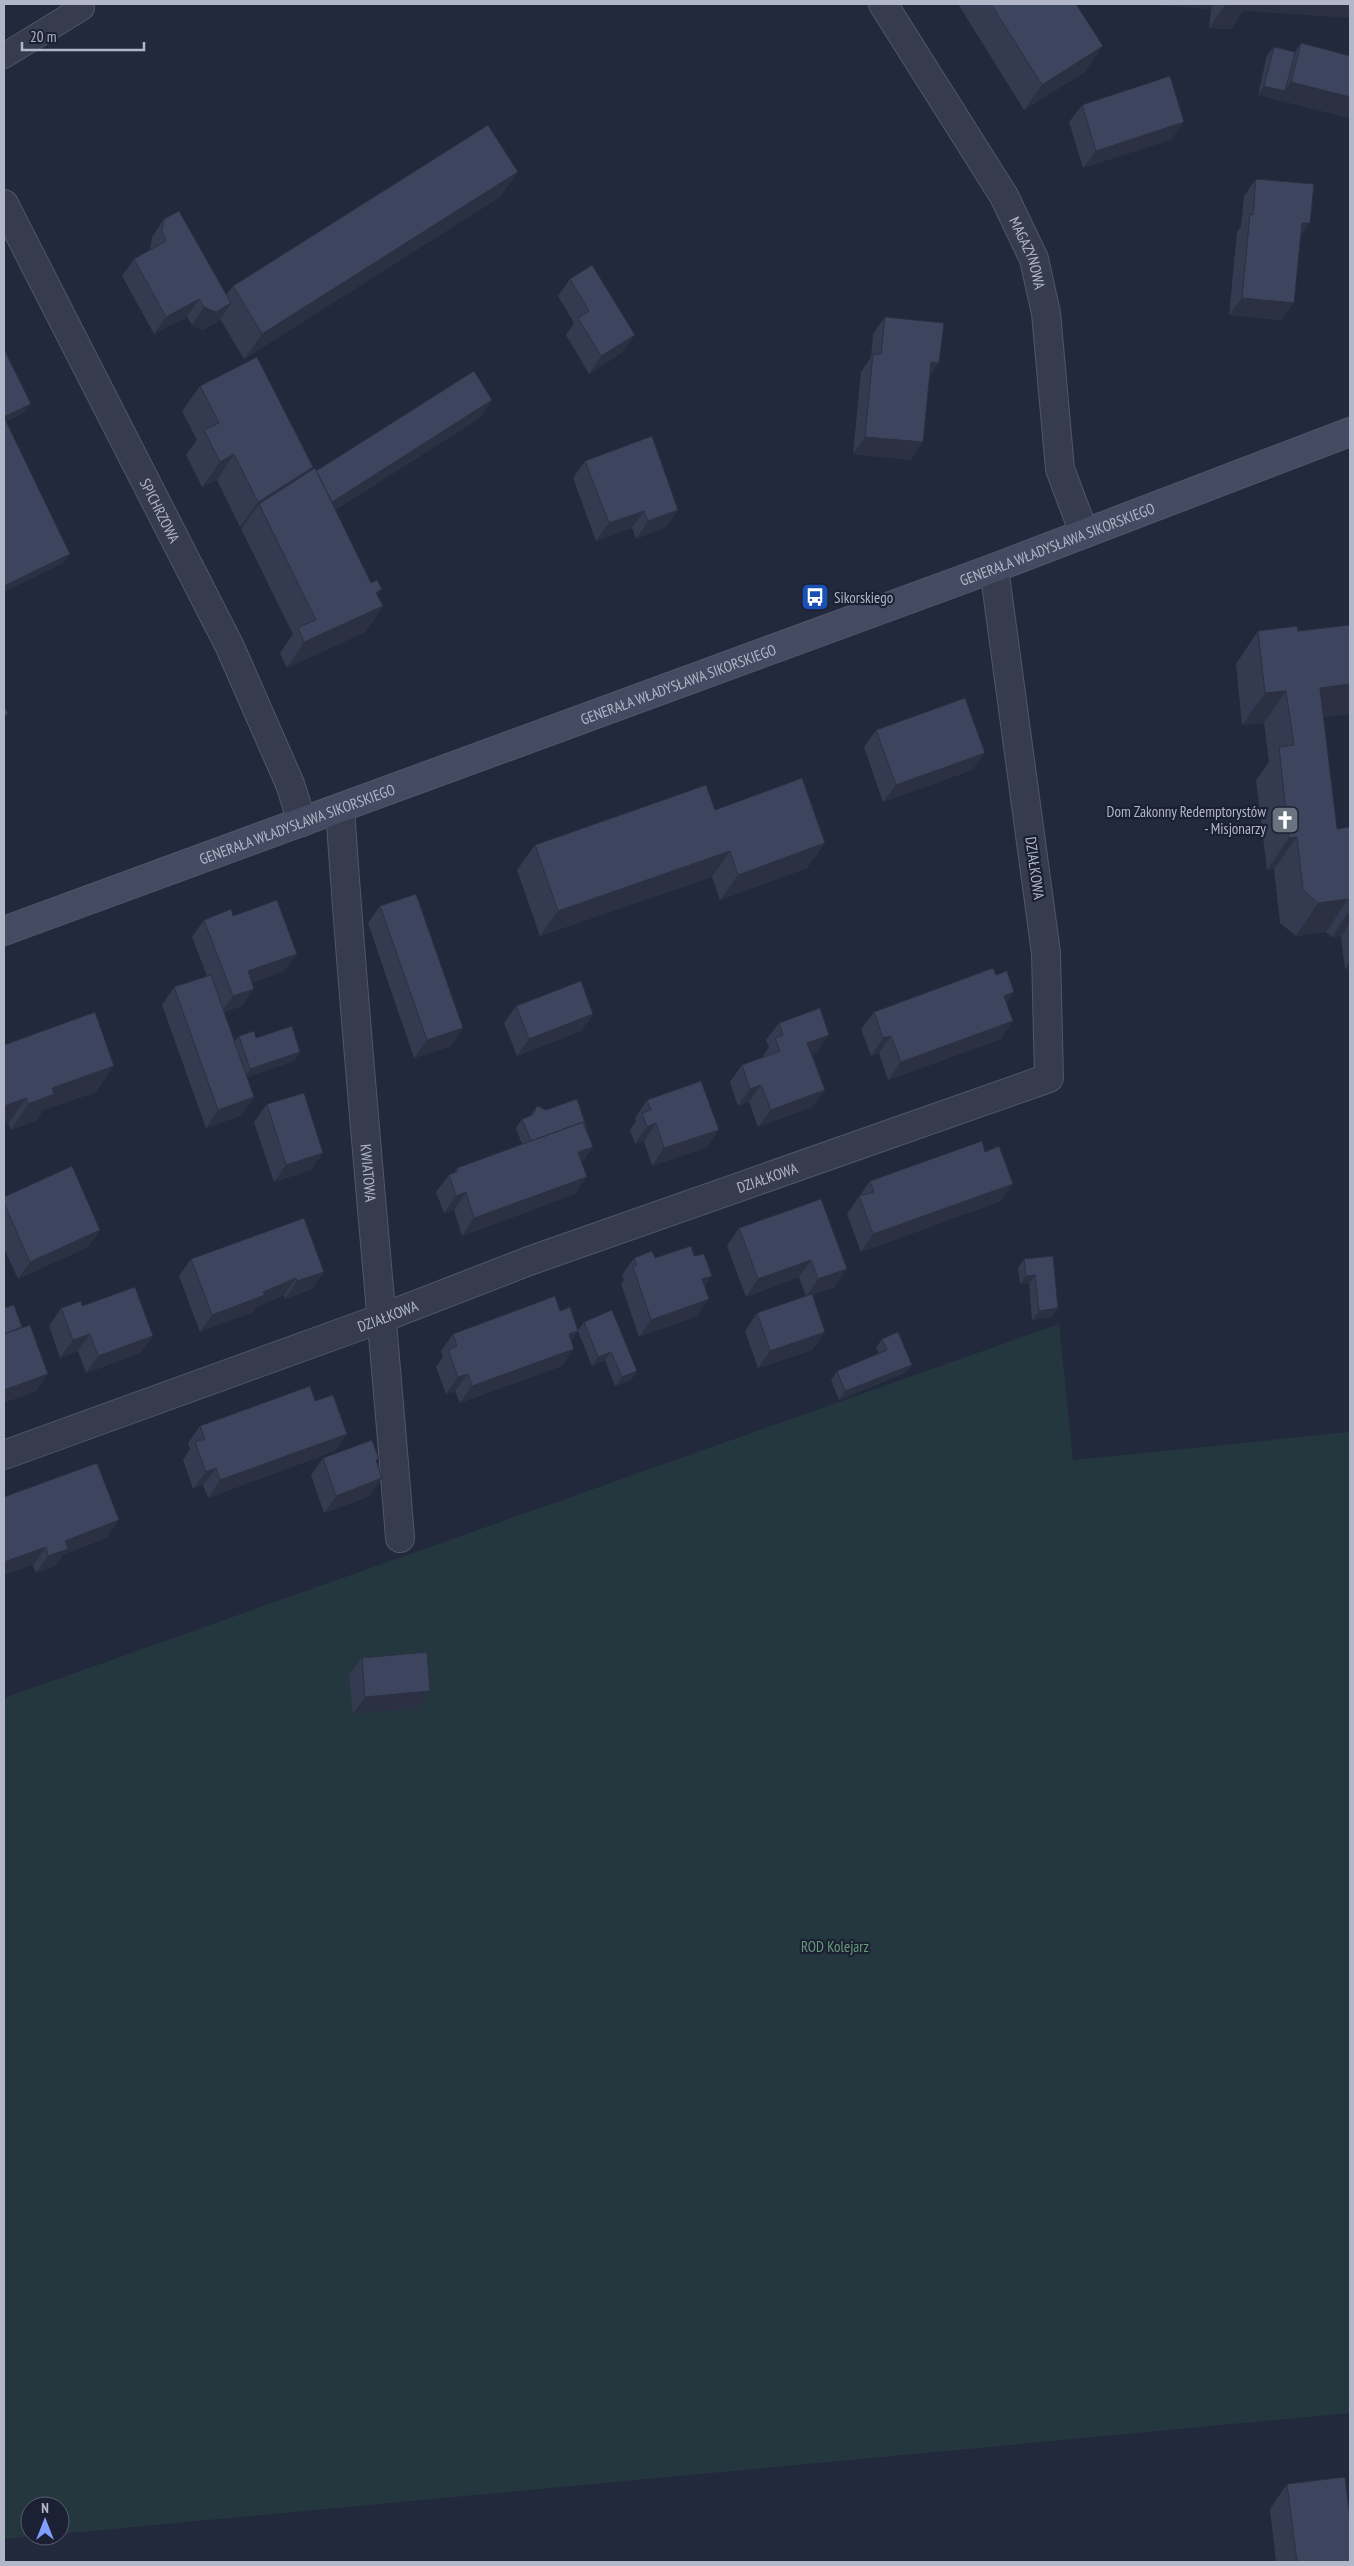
<svg xmlns="http://www.w3.org/2000/svg" width="1354" height="2566" viewBox="0 0 1354 2566" font-family="'PT Sans Narrow',sans-serif">
  <rect width="100%" height="100%" fill="#22293d"/>
  <path fill="#24373e" d="M1059,1324l14,136 277,-28v981l-1290,121v-28h-30v30h4l-30,3v-841z"/>
  <g fill="none" stroke-linecap="round" stroke-linejoin="round">
    <defs>
      <path id="lane" d="M4,56l78,-48 -2,-4"/>
      <g id="street">
        <path id="s1" d="M883,4l121,192 30,63 12,54 14,156 24,64"/>
        <path id="s2" d="M4,204l226,443 60,137 12,38"/>
        <path id="s3" d="M340,808c16,244 41,487 60,730"/>
        <path id="s4" d="M4,1455l378,-137 147,-57 520,-183 -3,-125 -52,-385"/>
      </g>
      <g id="secondary">
        <path id="s5" d="M4,931l990,-363 356,-136"/>
      </g>
    </defs>
    <use href="#lane" stroke="#515668" stroke-width="26"/>
    <use href="#street" stroke="#515668" stroke-width="30"/>
    <use href="#secondary" stroke="#515668" stroke-width="30"/>
    <use href="#lane" stroke="#363c4d" stroke-width="24"/>
    <use href="#street" stroke="#363c4d" stroke-width="28"/>
    <use href="#secondary" stroke="#434a61" stroke-width="28"/>
  </g>
  <path fill="#343b51" d="M958,4h118l9,68 -61,38z
    M1146,4h204l-107,7 -12,18 -22,-1 2,-19z
    M1301,43l49,13v62l-92,-23 9,-40 7,-8 21,5z
    M1082,105l90,34 -89,29 -14,-46z
    M518,172l-18,25 -256,162 -24,-40 -1,2 -16,9 -11,-5 -5,-8 -33,17 -32,-58 12,-17 16,-9 2,-13 12,-18 62,76 7,-9z
    M1256,179l26,141 -53,-5 8,-83 4,-6 3,-30z
    M570,279l53,73 -34,22 -23,-39 8,-12 -16,-27z
    M885,317l44,61 -18,82 -58,-6 8,-82 10,-15 2,-23z
    M200,386l113,81 -3,4h6l164,-53 -145,92 48,96 -18,26 -78,36 -7,-15 13,-19 -52,-105 3,-4 -4,2 -23,-47 -15,7 -16,-32 11,-15 -15,-29z
    M585,461l93,49 -12,17 -30,12 -4,-11 -36,13 -23,-63z
    M1258,631h40l52,83 -27,3 14,112h13v139l-5,1 -4,-33 -9,1 -6,-5 -30,4 -16,-13 -6,-54 -7,1 -11,-90 13,-18 -5,-39 -22,2 -6,-61z
    M876,730l109,23 -13,17 -89,32 -19,-55z
    M715,810l110,33 -18,25 -87,32 -8,-23 -172,59 -23,-66 18,-25z
    M380,906l71,140 -37,12 -46,-135z
    M233,916l64,38 -13,17 -32,12 -10,23 -18,6 10,30 5,-6 17,2 44,14 -6,9 -47,16 7,20 -12,18 -36,13 -44,-123 12,-18 33,-11 -15,-39 12,-17z
    M1006,1003l-5,36 -113,41 -9,-27 -8,3 -10,-27 13,-17z
    M516,1006l77,8 -12,17 -64,25 -13,-33z
    M779,1023l50,12 -12,17 -5,2 13,36 -13,17 -54,20 -9,-25 -11,4 -8,-24 12,-17 21,-8v-1l6,-9 -3,-7z
    M4,1045l92,47 -53,18 -6,10 -26,10 -3,-6z
    M647,1100l60,47 -55,19 -8,-25 -9,3 -5,-14 6,-9 -1,-3z
    M267,1104l44,66 -37,12 -20,-60z
    M537,1106l49,24 7,17 -11,15 -7,32 -113,42 -8,-26 -10,3 -8,-21 13,-17 5,-2 3,-5 65,-24 -6,-16 6,-9 8,-3z
    M985,1152l28,32 -12,17 -140,51 -14,-38 23,-33z
    M4,1197l96,33 -12,17 -70,32 -14,-31z
    M821,1199l14,88 -23,8 13,37 -13,18 -54,18 -13,-37 12,-18 49,-17 -7,-19 -53,20 -19,-51 12,-18z
    M1053,1256l-1,61 -20,3 -3,-36h-9l-2,-16 6,-9z
    M634,1258l71,28 4,13 -12,17 -58,21 -18,-53 3,-4 -2,-5z
    M191,1259l133,13 -12,17 -27,10 -1,-4 -27,12 -4,5 -53,20 -21,-56z
    M61,1308l80,45 -55,20 -8,-22 -18,7 -11,-32z
    M560,1311l18,19 6,-8 53,49 -6,9 -16,6 -10,-26 -13,6 -14,-35 -6,9 -10,26 -102,37 -5,-12 -9,3 -10,-27 7,-10 -2,-6 12,-17z
    M882,1339l30,26 -7,8 -66,27 -8,-20 6,-9 42,-17 -3,-6z
    M315,1401l32,33 -12,17 -127,47 -5,-13 -10,4 -10,-29 7,-11 -2,-6 12,-17z
    M323,1458l54,4 -7,34 -46,17 -13,-38z
    M4,1497l103,41 -43,16 -9,12 -19,7z
    M362,1658l56,50 -65,6 -4,-39z
    M1287,2484l63,78h-74l-6,-53z"/>
  <path fill="#2b3042" d="M1146,4h68l-3,5z
    M1226,4h124v14l-107,-7 -12,18 -22,-1z
    M1103,46l-18,26 -61,38 18,-25z
    M1291,82l59,15v21l-92,-23 6,-9 21,5z
    M1184,122l-12,17 -89,29 13,-17z
    M518,172l-18,25 -256,162 18,-25z
    M1302,223h8l-12,18z
    M1242,298l52,5 -12,17 -53,-5z
    M199,299l-12,18 -33,17 12,-17z
    M231,303l-12,18 -16,9 -11,-5 12,-18z
    M635,335l-12,17 -34,22 12,-18z
    M931,362l8,1 -12,18z
    M492,400l-12,18 -168,106 12,-17z
    M31,404l-7,9 -20,10v-6z
    M865,437l58,5 -12,18 -58,-6z
    M234,454l-17,26 -15,7 18,-25z
    M313,467l-18,25 -36,12 -15,21 -4,2 18,-25z
    M678,510l-12,17 -30,12 12,-18z
    M644,511l-12,17 -36,13 13,-18z
    M70,554l-6,9 -60,29v-6z
    M382,589l-18,26 19,-9 -18,26 -78,36 17,-26z
    M1350,684v30l-53,6 23,-32z
    M1286,691l-22,32 -22,2 23,-32z
    M985,753l-13,17 -89,32 13,-17z
    M1297,837l-23,32 -7,1 22,-32z
    M825,843l-18,25 -87,32 18,-25z
    M730,851l-18,26 -172,59 18,-25z
    M1348,899l-22,33 -30,4 22,-33z
    M1350,910v13l-9,13 -9,1z
    M297,954l-13,17 -48,18 12,-18z
    M1350,961v7l-5,1z
    M254,989l-12,17 -21,7 12,-17z
    M1014,992l-12,17 2,-13z
    M593,1014l-12,17 -64,25 12,-17z
    M1013,1021l-12,18 -113,41 13,-18z
    M463,1028l-12,18 -37,12 13,-18z
    M829,1035l-12,17 -22,9 12,-18z
    M891,1036l-12,17 -8,3 12,-18z
    M300,1052l-6,9 -50,17 6,-9z
    M114,1066l-18,26 -53,18 -6,10 -26,10 17,-26 24,-16z
    M761,1085l-12,17 -11,4 12,-17z
    M825,1090l-13,17 -54,20 13,-17z
    M254,1097l-12,18 -36,13 12,-18z
    M26,1098l-18,26 -4,1v-19z
    M656,1123l-12,18 -9,3 12,-17z
    M719,1130l-12,17 -55,19 12,-18z
    M593,1147l-13,17 -2,-12z
    M323,1153l-12,17 -37,12 12,-17z
    M587,1177l-12,17 -113,42 12,-18z
    M1013,1184l-12,17 -140,51 12,-18z
    M466,1192l-12,18 -10,3 12,-17z
    M100,1230l-12,17 -70,32 12,-17z
    M811,1260l-12,17 -53,20 12,-18z
    M847,1269l-12,18 -29,10 12,-18z
    M324,1272l-12,17 -27,10 12,-18z
    M1035,1275l-6,9h-9l6,-8z
    M712,1276l-13,17 3,-14z
    M296,1278l-12,17 -27,12 -4,5 -53,20 12,-17 51,-23z
    M709,1299l-12,17 -58,21 12,-17z
    M1058,1308l-6,9 -20,3 7,-9z
    M578,1331l-12,17 3,-14z
    M825,1332l-13,18 -54,18 12,-17z
    M90,1334l-12,17 -18,7 13,-18z
    M153,1336l-12,17 -55,20 12,-17z
    M574,1349l-12,17 -102,37 12,-17z
    M611,1352l-6,8 -13,6 6,-9z
    M912,1365l-7,8 -66,27 6,-9z
    M637,1371l-6,9 -16,6 7,-9z
    M48,1374l-13,18 -31,11v-13z
    M468,1374l-13,17 -9,3 12,-17z
    M347,1434l-12,17 -127,47 12,-18z
    M216,1468l-13,17 -10,4 13,-17z
    M382,1478l-12,18 -46,17 12,-17z
    M119,1520l-12,18 -43,16 -9,12 -19,7 12,-17 17,-15z
    M46,1547l-13,18 -29,10v-13z
    M430,1691l-12,17 -65,6 12,-17z"/>
  <path fill="#3d455e" stroke="#2b3042" d="M991,4h85l27,42 -61,39z
    M1301,43l49,13v41l-59,-15z
    M1274,47l21,5 -10,39 -21,-5z
    M1170,76l14,46 -88,29 -14,-46z
    M488,125l30,47 -256,162 -29,-48z
    M1256,179l58,5 -4,39h-8l-8,80 -52,-5 8,-84 3,1z
    M179,211l52,92 -15,9 -12,-5 -5,-8 -33,18 -32,-58 32,-18 -4,-9 2,-13z
    M592,265l43,70 -34,21 -23,-38 11,-7 -19,-32z
    M885,317l59,6 -5,40 -8,-1 -8,80 -58,-5 8,-83h8z
    M4,349l27,55 -27,13z
    M257,357l56,110 -55,35 -24,-48 -14,8 -16,-32 15,-7 -19,-37z
    M474,371l18,29 -160,102 -16,-31z
    M4,417l66,137 -66,32z
    M652,436l26,74 -30,11 -4,-10 -35,12 -24,-62z
    M315,468l56,115 6,-3 5,9 -6,4 7,13 -79,36 -6,-15 18,-7 -57,-116z
    M1350,625v59l-30,4 17,141 12,-2 1,2v72l-2,-2 -30,4 -15,-13 -6,-53 -8,1 -10,-91 15,-2 -8,-54 -21,2 -7,-62 39,-5 1,5z
    M965,698l20,55 -89,32 -20,-55z
    M4,705l4,9 -4,2z
    M802,778l23,65 -87,32 -8,-24 -172,60 -23,-66 171,-60 9,25z
    M416,894l47,134 -36,12 -47,-134z
    M277,900l20,54 -49,17 6,18 -21,7 -29,-76 27,-11 2,7z
    M993,968l3,7 11,-4 7,21 -10,4 9,25 -112,41 -10,-26 -8,2 -9,-26z
    M211,975l43,122 -36,13 -44,-123z
    M581,981l12,33 -64,25 -13,-33z
    M820,1008l9,27 -22,8 18,47 -54,20 -10,-25 -11,4 -8,-24 38,-14 -5,-13 8,-3 -4,-12z
    M95,1012l19,54 -62,22 2,6 -26,10 -2,-6 -22,8v-61z
    M292,1026l8,26 -50,17 -11,-33 15,-5 2,7z
    M701,1081l18,49 -55,18 -8,-25 -9,4 -5,-14 9,-3 -4,-10z
    M304,1093l19,60 -37,12 -19,-61z
    M577,1099l10,30h-1l-3,-7 -52,19 -9,-22 11,-4 4,-9 9,4z
    M583,1122l10,25 -15,5 9,25 -113,41 -8,-26 -10,4 -7,-21 9,-4 -1,-3z
    M982,1141l3,11 14,-6 14,38 -140,50 -14,-38 15,-4 -4,-11z
    M72,1166l28,64 -70,32 -26,-59v-6z
    M821,1199l26,70 -29,10 -7,-19 -53,19 -19,-51z
    M304,1218l20,54 -27,9 -1,-3 -33,14 2,3 -53,20 -21,-56z
    M691,1246l3,10 10,-2 8,22 -10,3 7,20 -58,21 -18,-53 4,-2 -3,-7 18,-7 3,7z
    M1053,1256l5,52 -19,3 -4,-36 -9,1 -2,-17z
    M135,1287l18,49 -55,20 -8,-22 -17,6 -12,-32 20,-7 1,5z
    M812,1294l13,38 -55,19 -13,-38z
    M555,1296l5,15 10,-4 8,24 -9,3 5,15 -102,37 -4,-12 -10,3 -10,-27 9,-4 -4,-12z
    M14,1305l8,22 -18,7v-26z
    M612,1310l25,61 -15,6 -11,-25 -13,5 -14,-35z
    M30,1325l18,49 -44,16v-56z
    M898,1332l14,33 -67,26 -8,-20 50,-21 -5,-11z
    M310,1386l5,15 18,-6 14,39 -127,46 -4,-12 -10,4 -11,-30 10,-3 -5,-13z
    M372,1440l7,19 -3,1 6,18 -46,18 -13,-38z
    M97,1463l22,57 -54,21 3,8 -20,7 -2,-9 -42,15v-65z
    M427,1652l3,39 -65,6 -3,-39z
    M1345,2477l5,43v42h-53l-10,-78z"/>
  <defs>
    <symbol id="bus-square" viewBox="-11 -11 22 22"><rect x="-9" y="-9" width="18" height="18" rx="4" fill="#1a4fb4" stroke="#1b2132"/><path d="M-5-6H5V4H4V6H2V4H-2V6H-4V4H-5ZM-3.5-4V0h7V-4ZM-3.5 1.2v1.5H-2V1.2ZM2 1.2v1.5H3.5V1.2Z" fill="#fff"/></symbol>
    <symbol id="church-square" viewBox="-11 -11 22 22"><rect x="-9" y="-9" width="18" height="18" rx="4" fill="#6b7280" stroke="#1b2132"/><path d="M-1.2-6h2.4v3.5h3.3v2.4h-3.3V6h-2.4V-.1h-3.3v-2.4h3.3Z" fill="#fff"/></symbol>
  </defs>
  <g fill-rule="evenodd">
    <use href="#bus-square" x="799" y="581" width="32" height="32"/>
    <use href="#church-square" x="1269" y="804" width="32" height="32"/>
  </g>
  <g text-anchor="middle" dominant-baseline="central" stroke-width="4.5" stroke-linejoin="round" paint-order="stroke">
    <g font-size="15" fill="#b1b6c9" stroke="#1b2132">
      <text stroke="none"><textPath href="#s1" startOffset="289">MAGAZYNOWA</textPath></text>
      <text stroke="none"><textPath href="#s2" startOffset="344">SPICHRZOWA</textPath></text>
      <text stroke="none"><textPath href="#s5" startOffset="1122">GENERAŁA WŁADYSŁAWA SIKORSKIEGO</textPath></text>
      <text stroke="none"><textPath href="#s5" startOffset="718">GENERAŁA WŁADYSŁAWA SIKORSKIEGO</textPath></text>
      <text stroke="none"><textPath href="#s5" startOffset="312">GENERAŁA WŁADYSŁAWA SIKORSKIEGO</textPath></text>
      <text transform="translate(1035 868) rotate(82)">DZIAŁKOWA</text>
      <text stroke="none"><textPath href="#s3" startOffset="366">KWIATOWA</textPath></text>
      <text stroke="none"><textPath href="#s4" startOffset="812">DZIAŁKOWA</textPath></text>
      <text stroke="none"><textPath href="#s4" startOffset="408">DZIAŁKOWA</textPath></text>
    </g>
    <g font-size="15" fill="#b1b6c9" stroke="#1b2132" text-anchor="start">
      <text x="834" y="597">Sikorskiego</text>
      <text x="1266" y="811" text-anchor="end">Dom Zakonny Redemptorystów<tspan x="1266" dy="17">- Misjonarzy</tspan></text>
    </g>
    <g font-size="15" fill="#679b7b" stroke="#1b2132">
      <text x="835" y="1946">ROD Kolejarz</text>
    </g>
  </g>
  <rect width="1354" height="2566" fill="none" stroke="#b1b6c9" stroke-width="10"/>
  <g transform="translate(45 2521)"><circle r="24" fill="#1b2132" stroke="#575d6e"/>
  <path d="M0-4L9 19L0 12L-9 19Z" fill="#819efe"/>
  <text y="-8" font-size="14" font-weight="bold" text-anchor="middle" fill="#b1b6c9">N</text>
  </g>
  <path d="M22 42v8h122v-8" fill="none" stroke="#b1b6c9" stroke-width="2.5"/>
  <text x="30" y="42" font-size="15" fill="#b1b6c9" stroke="#1b2132" stroke-width="4" paint-order="stroke">20 m</text>
</svg>
